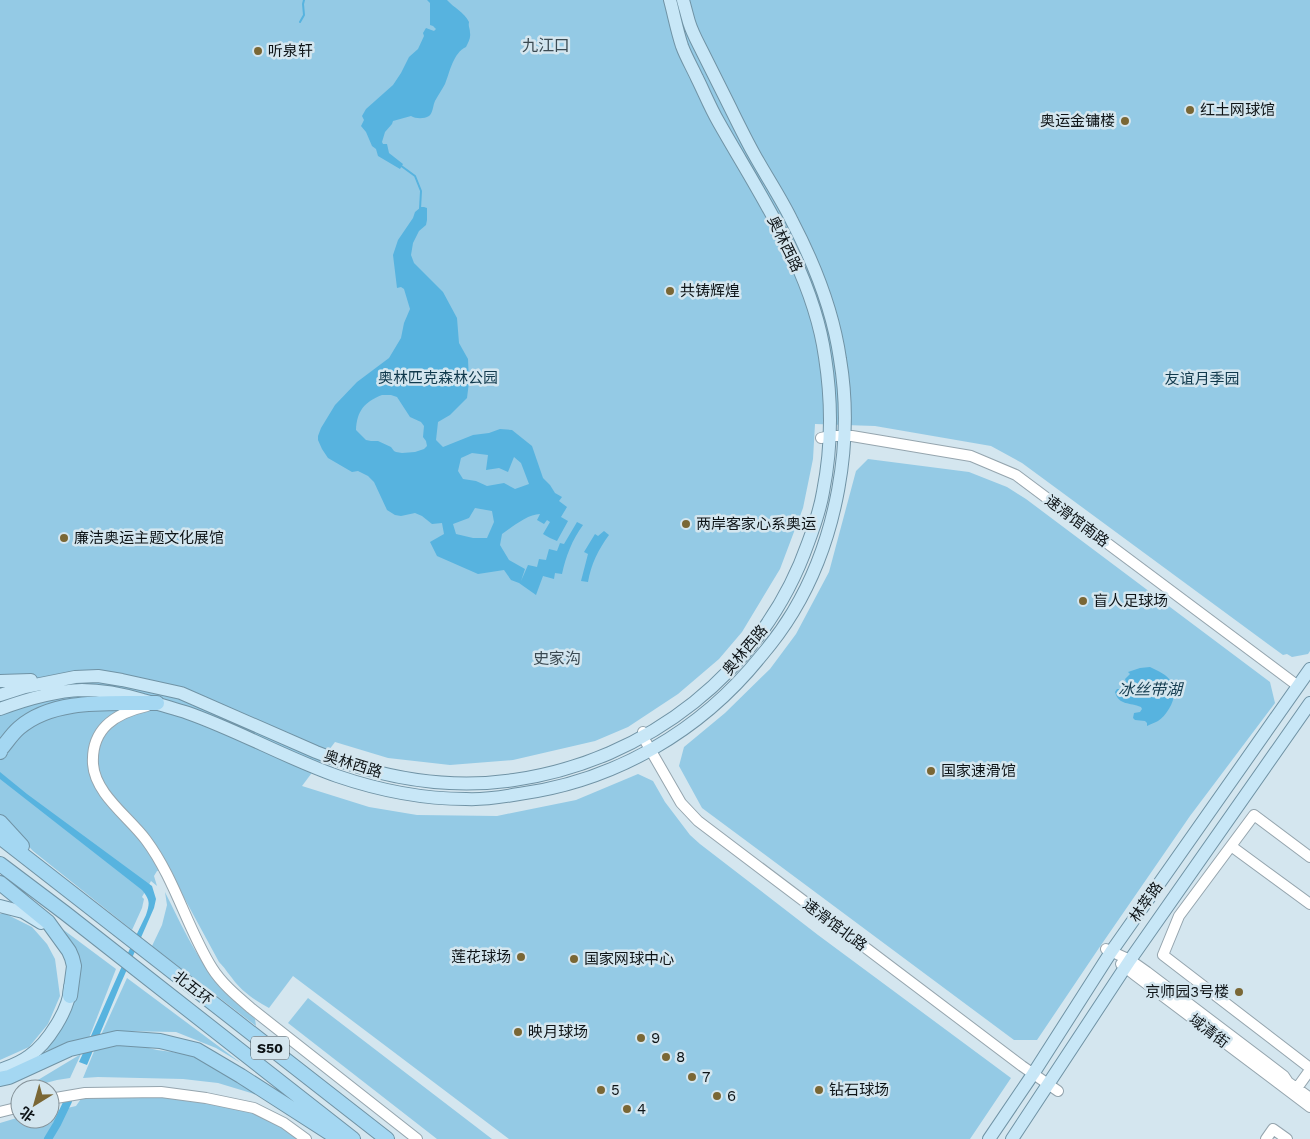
<svg xmlns="http://www.w3.org/2000/svg" width="1310" height="1139" viewBox="0 0 1310 1139" font-family="'Work Sans','Noto Sans SC',sans-serif">
  <rect width="100%" height="100%" fill="#d4e6ef"/>
  <path fill="#94cae5" d="M0,0h1310v651l-2,3 -16,3 -5,-3 -4,1 -261,-192 -31,-17 -116,-20 -60,-2 -2,35 -10,49 -23,61 -38,63 -23,27 -41,35 -50,33 -33,14 -82,19 -63,5 -62,-7 -53,-16 -33,44 67,21 48,8 80,1 79,-16 62,-26 15,7 12,21 25,33 10,9 118,91 193,143 -41,61h-461l-216,-163 -24,32c-13,-7 -28,-17 -37,-30 -5,-6 -7,-10 -13,-16l-51,-94 -11,3 -3,5 3,10 -6,-5 -9,16 2,2 -2,9 -10,22 -99,-79 -15,-16 -18,-15z
    M868,459l101,13 38,15 19,12 244,183 5,21 -85,113 -91,132 -62,92h-23l-312,-232 -23,-42 5,-19 41,-34 45,-44 26,-35 33,-62 27,-101z
    M165,892c17,34 33,70 59,98 9,11 21,20 31,29l1,7 -104,-80 10,-21 5,-20z
    M4,913l28,14 15,17 8,15 5,37 -12,28 -19,23 -29,13v-146z
    M61,928l55,41 -27,69 -43,13 21,-32 12,-58 -4,-14z
    M127,978l114,85 -25,-15 -40,-16 -57,-1 -18,4z
    M308,998l184,141h-55l-149,-116z
    M128,1043l29,7 38,5 63,40 -40,-12 -35,-4 -85,-2 -15,1 12,-29z
    M81,1054l-11,24 -13,2 -34,9z
    M160,1095l95,15 45,29h-300v-16l20,-6v2h30v-7l26,-6 7,-10z"/>
  <path fill="#57b3df" fill-rule="evenodd" d="M427,0h20c7,8 17,12 22,22 -1,5 1,6 1,11 1,5 -2,10 -4,14 -13,6 -16,25 -21,37 -3,6 -7,11 -10,17 -2,4 -2,12 -6,15 -5,3 -13,3 -18,0l-18,5 -1,3 -7,8 -3,10 1,2h4l2,9 14,11 -3,5 -22,-13 -2,-7 -4,-3 -6,-14 -5,-6 3,-6 -2,-4 4,-7 27,-24 8,-12 8,-16 9,-8 6,-13 -1,-3 3,-5 8,3 2,-2 -3,-3 -3,-1v-22z
    M421,207h3l3,1v12l-1,5 -7,6 -6,12 -2,12 3,8 29,29 14,26 2,25 9,16 1,23 -2,16 -17,17 -12,7 -2,18 7,7 30,-12 16,-2 11,-4 12,1 20,16 11,32 7,7 5,8 7,4 -3,4 8,6 -6,10 7,4 -11,20 -7,-3 -7,-4 7,-12 -3,-2 -3,4 -7,-4 3,-6c-12,0 -28,13 -38,20l-2,11 9,15 16,9 -4,12 7,-16 9,2 2,-8 7,1 3,-11 8,2 3,-8 4,1 13,-22 6,3c-11,15 -17,31 -21,49l-7,-1 -1,6 -11,-3 -7,19 -17,-12 -8,-3 -7,-10 -26,4 -41,-18 -7,-14 14,-8 -2,-11 -10,1 -10,-8 -7,-3 -14,3 -6,-1 -8,-5 -13,-28 -6,-6 -10,-5 -6,1 -24,-14 -6,-9 -4,-9v-4l3,-8 14,-23 22,-23 32,-24 12,-20 3,-15 6,-14 -6,-20 -3,-2 -4,1 -4,-33 5,-15 15,-22 2,-6zM382,395h9l6,2 13,20 11,5 3,4 -1,11 3,4 1,5 -3,3 -9,3 -13,1 -6,-1 -2,-1 -3,-4 -13,-6h-7l-5,-1 -10,-10c1,-19 8,-28 26,-35zM472,453l16,2 -2,15 13,-2 9,4 6,-15 7,6 8,21 -14,5 -11,-6 -17,3 -11,-5 -13,-2 -5,-8 3,-13zM475,508l17,3 2,11 -7,16h-14l-17,-4 -3,-10 16,-6z
    M604,531l5,4c-11,15 -18,29 -21,47l-7,-1 7,-27 -4,-2 11,-18 3,2z
    M1150,667c8,4 17,7 22,16 7,13 -4,31 -14,38 -3,2 -8,3 -11,5v-3l-2,-2 -10,-1 -2,-2 1,-5 6,-1 2,-3 -1,-2c-11,-5 -22,-1 -26,-15l2,-3h8l2,-2v-3l-2,-5 5,-5 -2,-2 12,-4z
    M0,772l27,22 125,92 4,13 -2,9 -33,75 -34,82 -8,-3c23,-49 43,-99 67,-147 4,-12 4,-15 -4,-25l-142,-111z"/>
  <g fill="none" stroke-linecap="round" stroke-linejoin="round">
    <path stroke="#57b3df" stroke-width="2" d="M300,22l4,-7 -1,-11 1,-4
      M400,165l15,11 6,15 -1,18"/>
    <path stroke="#57b3df" stroke-width="8" d="M48,1139l9,-15 11,-23"/>
    <defs>
      <path id="minor" d="M821,438l9,-2h22l119,20 45,19 282,211
        M147,706c-31,7 -56,22 -54,58 2,30 36,53 53,76 29,39 41,88 66,128 10,16 26,29 40,41l165,130
        M643,732v5l38,66 17,18 324,245 36,25
        M1231,846l79,58
        M1310,857l-56,-42 -75,101 -16,39 147,113
        M1106,949l24,11 17,12 137,104 4,6 22,16
        M1121,964l14,11 175,132
        M1297,1088l13,-18
        M50,1099l35,-6 76,-1 45,6 48,10 30,15 22,16
        M0,1112l20,-5
        M1266,1139l7,-10 14,10"/>
      <path id="major" d="M0,681l31,-1
        M0,695l25,-8 50,-10 23,-1 24,4 59,13 135,59c62,25 131,38 198,28 133,-19 249,-109 294,-237 6,-16 12,-33 15,-51 9,-45 9,-90 2,-135 -12,-86 -66,-163 -107,-236 -8,-14 -14,-29 -21,-43 -5,-11 -11,-21 -15,-32 -5,-15 -8,-31 -12,-46
        M0,709c27,-10 54,-18 82,-19 21,0 41,4 61,10 15,4 30,8 45,13 51,18 98,45 149,63 41,14 85,23 129,23 18,1 36,-2 53,-5 96,-13 182,-63 242,-138 12,-14 23,-29 32,-44 44,-73 61,-170 47,-253 -7,-49 -25,-94 -48,-138 -11,-23 -26,-45 -38,-67 -10,-18 -19,-37 -28,-55 -8,-16 -16,-32 -24,-48 -5,-10 -10,-19 -13,-29 -2,-7 -4,-15 -6,-22
        M0,906l23,6 18,11
        M0,1070c11,-4 20,-7 29,-14 18,-12 41,-47 41,-69
        M989,1139l44,-65 78,-122 199,-283
        M1012,1139l118,-179 180,-257"/>
      <path id="highway" d="M0,752l1,-3c6,-7 11,-15 18,-21 36,-31 94,-24 138,-25
        M0,822l22,24
        M0,837l387,302
        M0,864l65,49 288,226
        M0,883l48,39 21,29 3,7 2,8 -4,30
        M0,1079l9,-2 61,-28 47,-11 43,3 37,9 44,26 98,63"/>
    </defs>
    <use href="#minor" stroke="#95a5ae" stroke-width="12"/>
    <use href="#major" stroke="#7093a5" stroke-width="14"/>
    <use href="#highway" stroke="#7093a5" stroke-width="16"/>
    <use href="#minor" stroke="#fff" stroke-width="10"/>
    <use href="#major" stroke="#c8e7f7" stroke-width="12"/>
    <use href="#highway" stroke="#a4d7f2" stroke-width="14"/>
  </g>
  <g fill="#7a6735" stroke="#d4e6ef" stroke-width="2">
    <circle cx="258" cy="51" r="5"/>
    <circle cx="1190" cy="110" r="5"/>
    <circle cx="1125" cy="121" r="5"/>
    <circle cx="670" cy="291" r="5"/>
    <circle cx="686" cy="524" r="5"/>
    <circle cx="64" cy="538" r="5"/>
    <circle cx="1083" cy="601" r="5"/>
    <circle cx="931" cy="771" r="5"/>
    <circle cx="521" cy="957" r="5"/>
    <circle cx="574" cy="959" r="5"/>
    <circle cx="1239" cy="992" r="5"/>
    <circle cx="518" cy="1032" r="5"/>
    <circle cx="641" cy="1038" r="5"/>
    <circle cx="666" cy="1057" r="5"/>
    <circle cx="692" cy="1077" r="5"/>
    <circle cx="601" cy="1090" r="5"/>
    <circle cx="819" cy="1090" r="5"/>
    <circle cx="717" cy="1096" r="5"/>
    <circle cx="627" cy="1109" r="5"/>
  </g>
  <g text-anchor="middle" dominant-baseline="central" stroke-width="5" stroke-linejoin="round" paint-order="stroke">
    <rect fill="#d4e6ef" stroke="#495358" stroke-width="1" x="251" y="1036.5" width="38" height="23" rx="4"/>
    <g font-size="14" font-weight="bold" fill="#0e1417">
      <text x="270" y="1048">S50</text>
    </g>
    <g font-size="15" fill="#0e1417" stroke="#d4e6ef" text-anchor="start">
      <text x="268" y="51">听泉轩</text>
      <text x="1200" y="110">红土网球馆</text>
      <text x="1115" y="121" text-anchor="end">奥运金镛楼</text>
      <text x="680" y="291">共铸辉煌</text>
      <text x="696" y="524">两岸客家心系奥运</text>
      <text x="74" y="538">廉洁奥运主题文化展馆</text>
      <text x="1093" y="601">盲人足球场</text>
      <text x="941" y="771">国家速滑馆</text>
      <text x="511" y="957" text-anchor="end">莲花球场</text>
      <text x="584" y="959">国家网球中心</text>
      <text x="1229" y="992" text-anchor="end">京师园3号楼</text>
      <text x="528" y="1032">映月球场</text>
      <text x="651" y="1038">9</text>
      <text x="676" y="1057">8</text>
      <text x="702" y="1077">7</text>
      <text x="611" y="1090">5</text>
      <text x="829" y="1090">钻石球场</text>
      <text x="727" y="1096">6</text>
      <text x="637" y="1109">4</text>
    </g>
    <g font-size="15" fill="#0e1417" stroke="#d4e6ef">
      <text transform="translate(785 244) rotate(64)">奥林西路</text>
      <text transform="translate(1077 521) rotate(37)">速滑馆南路</text>
      <text transform="translate(745 650) rotate(-50)">奥林西路</text>
      <text transform="translate(353 764) rotate(17)">奥林西路</text>
      <text transform="translate(1146 902) rotate(-55)">林萃路</text>
      <text transform="translate(835 925) rotate(37)">速滑馆北路</text>
      <text transform="translate(193 988) rotate(38)">北五环</text>
      <text transform="translate(1209 1031) rotate(37)">域清街</text>
    </g>
    <g font-size="15" fill="#10394c" stroke="#d4e6ef">
      <text x="438" y="378">奥林匹克森林公园</text>
      <text x="1202" y="379">友谊月季园</text>
    </g>
    <g font-size="16" fill="#3b4a52" stroke="#d4e6ef">
      <text x="546" y="45">九江口</text>
      <text x="557" y="658">史家沟</text>
    </g>
    <g font-size="16" font-style="italic" fill="#143c4f" stroke="#d4e6ef">
      <text x="1150" y="689">冰丝带湖</text>
    </g>
  </g>
  <g transform="translate(35 1104) rotate(217)"><circle r="24" fill="#d4e6ef" stroke="#859299"/>
  <path d="M0-4L9 19L0 12L-9 19Z" fill="#7a6735"/>
  <text y="-8" font-size="14" font-weight="bold" text-anchor="middle" fill="#0e1417">北</text>
  </g>
</svg>
